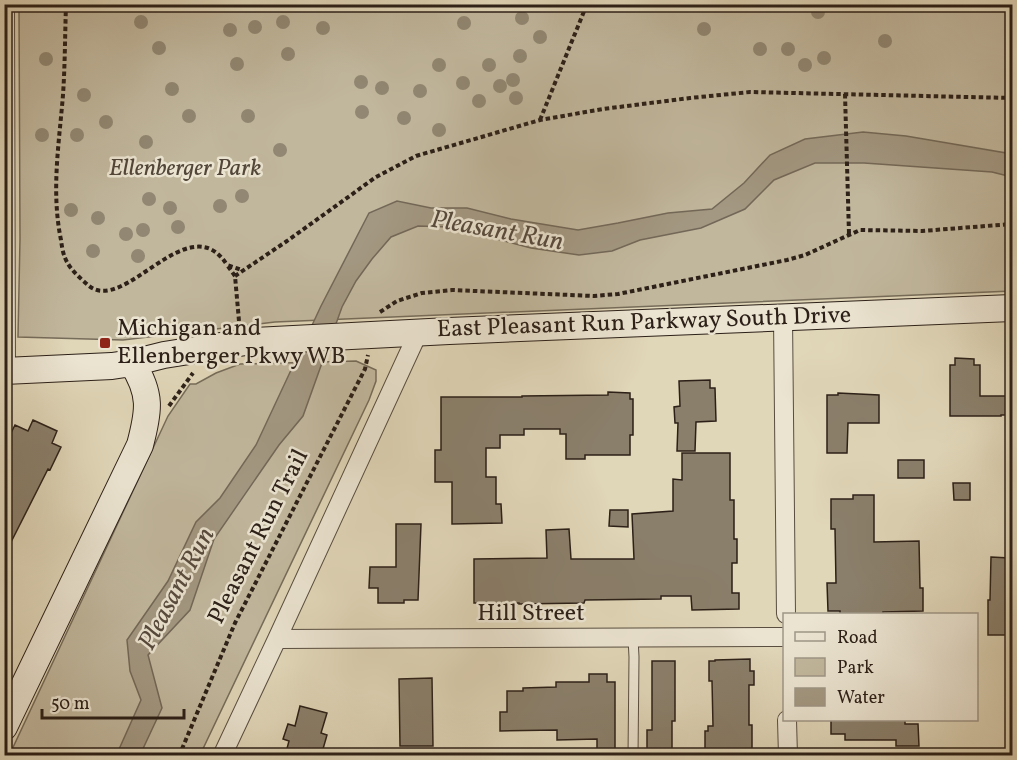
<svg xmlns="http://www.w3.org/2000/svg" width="1017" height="760" viewBox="0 0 1017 760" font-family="Vollkorn,serif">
  <rect width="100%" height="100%" fill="#e0d6b8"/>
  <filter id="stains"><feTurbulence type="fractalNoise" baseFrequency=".00333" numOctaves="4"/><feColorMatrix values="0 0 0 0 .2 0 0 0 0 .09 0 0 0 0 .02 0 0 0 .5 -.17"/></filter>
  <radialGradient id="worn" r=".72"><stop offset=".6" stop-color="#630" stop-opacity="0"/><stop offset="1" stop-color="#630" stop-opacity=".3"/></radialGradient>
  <path fill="#c1b79d" stroke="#766c5a" stroke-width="1.5" d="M19,5h993v286l-737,31 -152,18 -105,-3 2,-98z
    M356,361l20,9v11l-7,19 -169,355 -191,1 159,-340 22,-32h6l20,-11 24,-9z"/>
  <path fill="#a39882" stroke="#736858" stroke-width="1.5" d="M863,132l43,4 106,18v23l-20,-5 -128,-9h-49l-41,17 -29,29 -44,19 -61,12 -28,11 -33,4 -48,-7 -81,-21 -32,-1 -27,11 -19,22 -16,22 -14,26 -39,109 -24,29 -65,94 -24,71 -42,45 14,53 -22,47 -24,1 25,-56 -11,-29 -3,-31 41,-59 28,-59 24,-24 36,-53 65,-139 48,-93 28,-12 34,7h36l44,11 67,11 40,-7 50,-10 44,-4 32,-26 26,-28 35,-16z"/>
  <path fill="#8a7f6b" stroke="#2c2018" stroke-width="1.5" d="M955,358l19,1v6h6v31h32v19h-11v1h-51v-51h5z
    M710,380v8h5l1,33 -20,1 -1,29h-18l1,-28h-3l-1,-16 6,-1 -1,-25z
    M608,392l22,1v6h3v36h-3v20h-45v4h-19v-25h-6v-5h-36v6h-24v13h-14v29h10v27h5l1,19 -50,1v-42h-17v-32h6v-53h81v-1l86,-1z
    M838,393l41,2v28h-31l-1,30h-20v-58h11z
    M33,420l24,11 -5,12 9,4 -11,23 -2,-1 -44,87v-127l7,4 4,-8 13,6z
    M682,453h48v47h4v39h3v24h-5v30h7v16l-47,1 -1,-14h-30v3l-76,1 -1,3 -65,1v-1h-45v-44l73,-1 -1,-28 23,-1 2,30h63l-2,-45 41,-3v-32l9,1z
    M898,460h26v18h-26z
    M953,483h17v17h-16z
    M853,495h21v47l45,-1 1,47h3v23l-40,1v3h-43v-4h-12l-1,-28h9l-1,-54h-4v-30h22z
    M610,510h18v17l-19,-1z
    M396,524h25l-3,76h-14v3h-26v-15h-9l1,-21h26z
    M991,557l18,1v20h-1v57h-20v-35h2z
    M750,659v12h4v14h-5v40h3v28h-47v-22h3v-5h5l-1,-45h-3v-20h6v-1z
    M652,661h23v60h-3v34h-25v-25h5z
    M589,674h18v8h8v70h-18v-13l-40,1v-10l-57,1v-19h7v-21h16v-3l33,-1v-5h33z
    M432,678l1,68h-33l-1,-67z
    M300,706l27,7 -6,20 6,2 -6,21h-36l4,-15 -6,-2 5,-15 7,2z
    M831,720h74v4h13l1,22h-23v-6h-51v-6h-14z"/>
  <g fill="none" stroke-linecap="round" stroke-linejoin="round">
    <defs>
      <path id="lane" d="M633,638l1,19 -1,99"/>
      <path id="street" d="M5,4l1,367
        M783,317l3,297
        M277,639l507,-2
        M787,720l1,36
        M222,756l55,-117 141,-306"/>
      <path id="secondary" d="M4,371l108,-5 20,-3 32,-8 88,-14 197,-10 563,-23
        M4,727l136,-282c9,-34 12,-51 -8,-82"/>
    </defs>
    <use href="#lane" stroke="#594e40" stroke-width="11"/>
    <use href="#street" stroke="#594e40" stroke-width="20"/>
    <use href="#secondary" stroke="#2c2018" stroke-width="28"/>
    <path stroke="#2c2018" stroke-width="4" stroke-dasharray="4.5 3" stroke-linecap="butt" d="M66,4c-1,31 -1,61 -3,91 -4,49 -12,97 -2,145 1,7 2,15 6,22 4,8 14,17 21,23 36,32 101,-81 139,-20
      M845,94l4,140
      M540,120l47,-116
      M235,276l-8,-11 15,5
      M380,312l17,-11 25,-8 30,-3 142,6 24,-2 169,-34 18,-5 55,-25 62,1 90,-7
      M239,321l-4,-45 52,-35 89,-64 40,-21 124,-36 63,-11 87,-11 60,-6 262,6
      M169,406l24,-33
      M179,756l56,-133 130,-254 3,-14"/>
    <use href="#lane" stroke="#ebe4d1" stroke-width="9"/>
    <use href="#street" stroke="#ebe4d1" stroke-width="18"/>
    <use href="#secondary" stroke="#ebe4d1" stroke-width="26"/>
  </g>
  <g fill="#918772">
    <circle cx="818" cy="12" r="7"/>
    <circle cx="522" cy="18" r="7"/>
    <circle cx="141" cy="22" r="7"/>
    <circle cx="283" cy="22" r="7"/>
    <circle cx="464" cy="23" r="7"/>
    <circle cx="255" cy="27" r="7"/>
    <circle cx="323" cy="28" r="7"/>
    <circle cx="704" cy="29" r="7"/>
    <circle cx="230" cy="30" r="7"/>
    <circle cx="540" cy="37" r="7"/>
    <circle cx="885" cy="41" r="7"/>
    <circle cx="159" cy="48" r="7"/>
    <circle cx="760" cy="49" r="7"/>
    <circle cx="788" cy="49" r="7"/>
    <circle cx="288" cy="54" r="7"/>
    <circle cx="520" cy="56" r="7"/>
    <circle cx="824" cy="58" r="7"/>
    <circle cx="46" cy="59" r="7"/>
    <circle cx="237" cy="64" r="7"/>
    <circle cx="439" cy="65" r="7"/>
    <circle cx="489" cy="65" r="7"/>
    <circle cx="805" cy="65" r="7"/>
    <circle cx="513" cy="80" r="7"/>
    <circle cx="361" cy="82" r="7"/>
    <circle cx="463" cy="83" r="7"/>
    <circle cx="500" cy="86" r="7"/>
    <circle cx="382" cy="88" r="7"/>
    <circle cx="172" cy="89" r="7"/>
    <circle cx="420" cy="91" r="7"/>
    <circle cx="84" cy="95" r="7"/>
    <circle cx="516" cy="98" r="7"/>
    <circle cx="479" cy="101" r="7"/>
    <circle cx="362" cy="112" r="7"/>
    <circle cx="189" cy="116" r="7"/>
    <circle cx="248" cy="116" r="7"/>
    <circle cx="404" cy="118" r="7"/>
    <circle cx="106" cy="122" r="7"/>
    <circle cx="439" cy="130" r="7"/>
    <circle cx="42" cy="135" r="7"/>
    <circle cx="77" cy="135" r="7"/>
    <circle cx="146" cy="142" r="7"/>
    <circle cx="280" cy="150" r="7"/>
    <circle cx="157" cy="166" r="7"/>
    <circle cx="242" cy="196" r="7"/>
    <circle cx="149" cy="199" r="7"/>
    <circle cx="220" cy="206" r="7"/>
    <circle cx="170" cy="208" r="7"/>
    <circle cx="71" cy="210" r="7"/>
    <circle cx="98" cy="218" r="7"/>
    <circle cx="178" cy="227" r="7"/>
    <circle cx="143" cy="230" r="7"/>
    <circle cx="126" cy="234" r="7"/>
    <circle cx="93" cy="251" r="7"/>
    <circle cx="138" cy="256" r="7"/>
  </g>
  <rect fill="#8f2418" stroke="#ebe4d1" stroke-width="2" x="99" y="337" width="12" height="12" rx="3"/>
  <g text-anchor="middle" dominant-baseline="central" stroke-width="5" stroke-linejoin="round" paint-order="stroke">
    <g font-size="24" font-style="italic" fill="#514639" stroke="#ebe4d1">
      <text x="185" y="169">Ellenberger Park</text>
    </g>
    <g font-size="24" fill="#2c2018" stroke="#ebe4d1">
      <text transform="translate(644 323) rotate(-2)">East Pleasant Run Parkway South Drive</text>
      <text transform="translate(259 537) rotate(-63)">Pleasant Run Trail</text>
      <text x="531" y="614">Hill Street</text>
    </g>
    <g font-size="24" fill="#2c2018" stroke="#ebe4d1" text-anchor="start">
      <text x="117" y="329">Michigan and<tspan x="117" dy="28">Ellenberger Pkwy WB</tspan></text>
    </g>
    <g font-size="26" font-style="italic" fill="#564a3d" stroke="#ebe4d1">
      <text transform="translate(497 231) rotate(10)">Pleasant Run</text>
      <text transform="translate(177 589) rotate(-62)">Pleasant Run</text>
    </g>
  </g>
  <rect width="1017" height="760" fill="none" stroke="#e0d6b8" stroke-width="24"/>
  <rect x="6" y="6" width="1005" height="748" fill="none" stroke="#2c2018" stroke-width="3"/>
  <rect x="12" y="12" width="993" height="736" fill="none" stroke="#2c2018" stroke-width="1.5"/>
  <rect x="783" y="613" width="195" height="108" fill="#ebe4d1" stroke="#9f9687" stroke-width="1.5"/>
  <rect x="795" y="632" width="30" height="9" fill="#ebe4d1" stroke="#9f9687" stroke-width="1.5"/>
  <text x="837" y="643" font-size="18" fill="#2c2018">Road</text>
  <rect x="795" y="658" width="30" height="18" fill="#c1b79d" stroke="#9f9687" stroke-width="1.5"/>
  <text x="837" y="673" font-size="18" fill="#2c2018">Park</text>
  <rect x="795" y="688" width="30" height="18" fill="#a39882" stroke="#9f9687" stroke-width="1.5"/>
  <text x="837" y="703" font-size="18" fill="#2c2018">Water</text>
  <path d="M42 709v9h142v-9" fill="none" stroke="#2c2018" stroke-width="3"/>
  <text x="51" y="709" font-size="18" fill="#2c2018" stroke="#ebe4d1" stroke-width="4.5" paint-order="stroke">50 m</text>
  <rect width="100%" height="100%" filter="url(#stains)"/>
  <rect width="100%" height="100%" fill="url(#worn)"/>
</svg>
